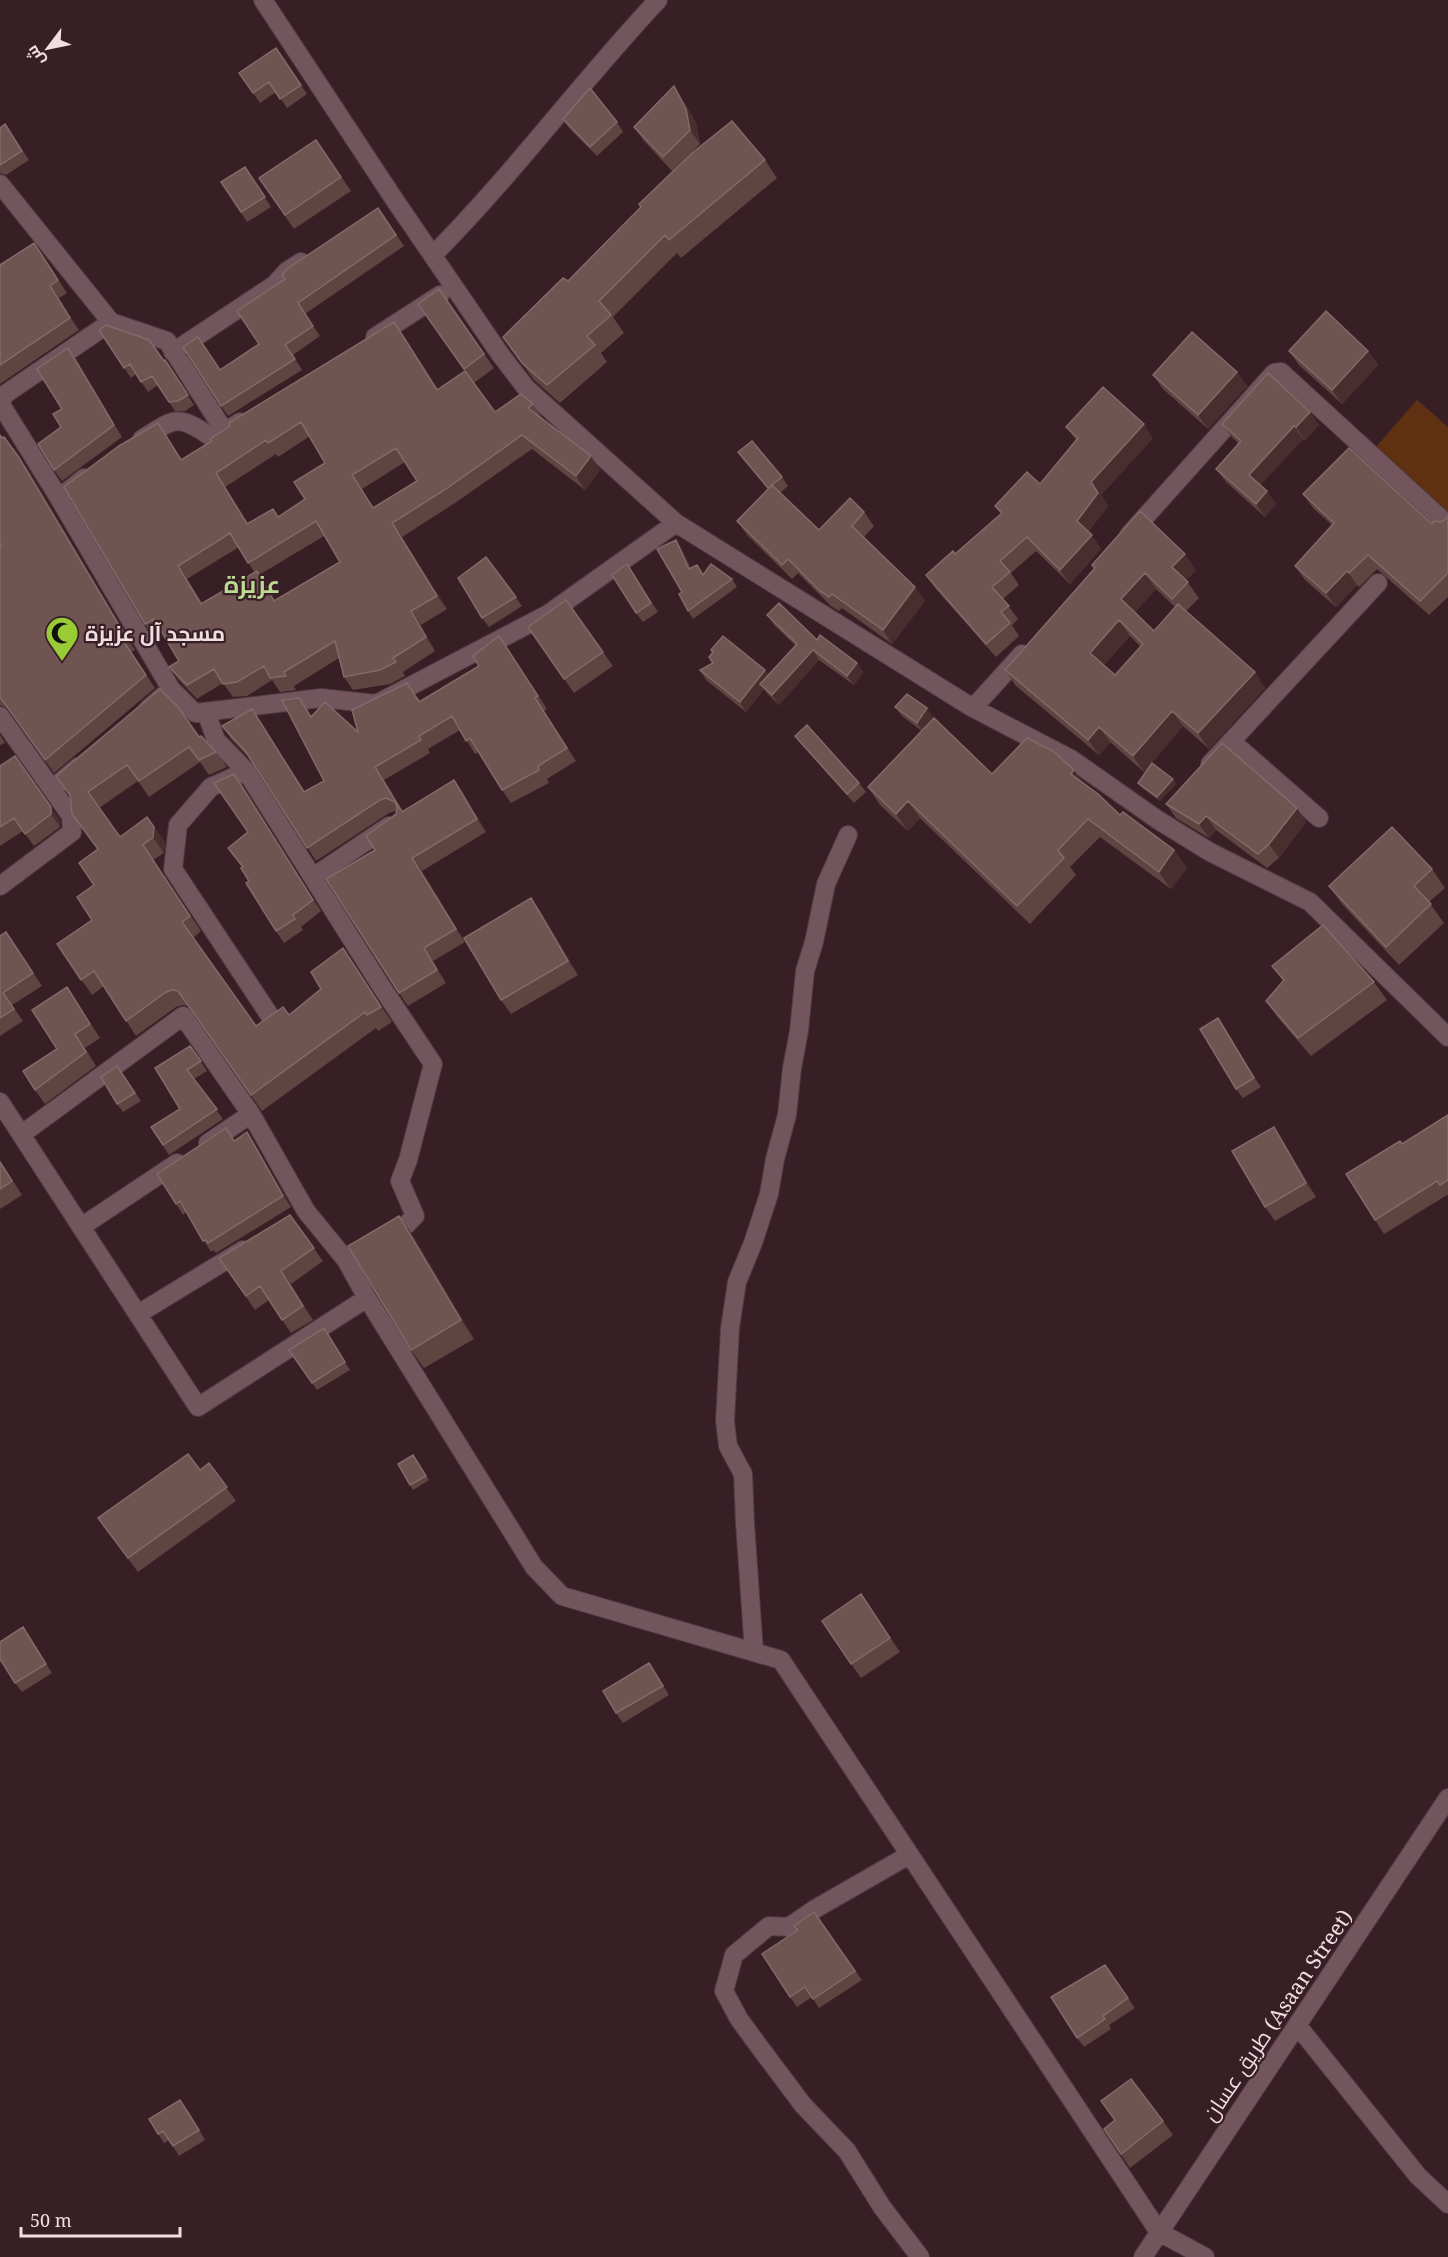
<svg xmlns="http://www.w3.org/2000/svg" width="1448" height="2257" viewBox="0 0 1448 2257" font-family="'Noto Serif',Cairo,serif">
  <rect width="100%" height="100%" fill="#381f26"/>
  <path fill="#603111" d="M1417,400l31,27v88l-73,-67z"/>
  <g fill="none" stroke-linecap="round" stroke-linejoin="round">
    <defs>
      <path id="minor" d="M263,0l131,199 106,155 26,34 150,135 297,185 98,51 87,61 52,32 100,50 138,135
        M0,184l111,138
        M433,255c80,-80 147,-172 225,-255
        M375,337l65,-42
        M173,352l101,-67 13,-14 14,-9
        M0,403l59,95
        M0,407l4,-12 107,-73 56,19 58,91
        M142,439c31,-19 34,-26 66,-4l17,-3 15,-10
        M84,478l-25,20 112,191
        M1129,535l145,-162 7,-1 167,153
        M973,708l49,-54
        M148,709l23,-20 24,24 126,-15 55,6 172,-90 128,-91
        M206,712l10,28 30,31 135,215 52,78 -25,96 -8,21 15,35 -9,9 -20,12
        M0,716l52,73
        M1231,741l88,77
        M1210,764l168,-181
        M238,775l-27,12 -33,38 -5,44 101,153
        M313,877l76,-51
        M0,886l72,-54 -1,-16 -19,-27 26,-22
        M0,1102l198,305 169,-109
        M22,1134l161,-118 68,98 55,97 40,49 21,38 167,269 28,29 219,64 378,572 46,25
        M208,1143l43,-29
        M81,1227l96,-64
        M138,1314l105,-64
        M754,1652l-9,-129 -2,-49 -15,-28 -3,-25 5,-93 7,-46 16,-39 16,-49 6,-35 12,-44 5,-47 7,-37 6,-60 9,-29 12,-58 22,-49
        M909,1855l-94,54 -26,18 -20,-1 -35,29 -10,36 15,28 22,30 42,56 44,46 35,56 38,50
        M1297,2025l121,151 30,28
        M1143,2257l305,-459"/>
    </defs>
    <use href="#minor" stroke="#503b42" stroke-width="20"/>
    <use href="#minor" stroke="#73555d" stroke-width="18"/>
  </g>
  <path fill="#5f4441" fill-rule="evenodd" d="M276,48l31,46 -20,14 -11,-16 -16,11 -21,-30z
    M683,100l13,23 4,21 -28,27 -28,-30 -10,-14z
    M563,119l54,3 6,10 -26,24 -28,-28z
    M5,124l24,36 -23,15 -6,-2v-45z
    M316,140l35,51 -57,38 -35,-51z
    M765,160l12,18 -96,80 -4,-5 -64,64 11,16 -23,20 6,9 -47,41 -26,-23 -31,-43 65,-56 73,-74z
    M245,167l26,40 -24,15 -26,-40z
    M378,208l26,38 -99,68 15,22 -27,19 9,15 -74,46 -7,-10 -1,-36 39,-26 26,-65z
    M34,243l33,50 -8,5 20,32 -79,54v-119z
    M439,289l55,79 -20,15 21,29 38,-8 9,14 58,52 -15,20 -53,-41 -77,54 -53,34 45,72 -26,16 14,26 -32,21 2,4 -15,8 -37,6 -9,-13 -5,-19 -45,28 2,4 -16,2 -8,-12 -25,16 -14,1 -10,-14 -26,16 -18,-19 -10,-13 10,-6 -16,-28 -9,5 -9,-14 13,-201 24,37 212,-138 44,67 27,-18 -47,-67zM310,436l15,27 -20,36 -26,18 -31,6 -23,-36 51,-33 2,3zM405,462l12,19 -44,27 -11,-19zM324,536l16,26 -65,39 -16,-26zM239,547l15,25 -52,31 -15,-24z
    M99,330l65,31 1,-1 29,45 -9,6h-10l-17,-26 -10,7 -12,-18 -5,4z
    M1289,351h79l10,14 -36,39 -43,-39z
    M76,359l46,78 -60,44 -8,-11 7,-43 1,-18z
    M1237,372l10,14 -39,43 -45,-40 -10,-14z
    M1310,412l9,13 -14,15 -2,-1 -43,46 16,19 -11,13 -39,-35 -10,-13 23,-25 -7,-7 -10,-13z
    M1066,427l87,11 -52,57 7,11 -20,26 13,17 -31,35 -34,-33 -25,22 8,12 -16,14 15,20 -6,6 7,11 -23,21 -61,-69 -9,-13 29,-21 46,-40 -6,-8 45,-22 36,-44z
    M738,452l44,25 6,9 -8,7 39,37 45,-18 10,14 -10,11 61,64 -33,43 -50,-36 -3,3 -8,-5 -33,-33 -6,6 -45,-44 -10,-14 31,-32z
    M27,468l108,182 -4,2 24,36 -101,85 -45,-64 -9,-4v-159l1,-1z
    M1303,494l129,30 9,-2 6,-4 1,-2v81l-19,18 -52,-46 -18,18 -2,-2 -21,22 -31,-27 -10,-14 37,-41 -19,-17z
    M676,540l5,8 10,20 12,6 29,5 5,8 -44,32 -5,-8 -6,-19z
    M486,557l36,49 -33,21 -7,-9z
    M627,564l31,48 -15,10 -7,-9z
    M1092,565l104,5 -10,10 13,18 -13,13 79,77 -56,61 -26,-23 -39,46 -34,-30 -11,13 -83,-69 -11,-16 89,-101zM1156,589l19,18 -21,24 -19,-19zM1130,636l10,10 -25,29 -11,-10z
    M566,600l47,66 -39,27 -46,-66z
    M767,615l50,25 40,23 6,9 -9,13 -35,-25 -40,45 -12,-12 -3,-4 -18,23 -40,-32 -6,-10 13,-7v-11l-2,-2 58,25 26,-30 -21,-20z
    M499,636l48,73 -3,2 32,50 -29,18 2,4 -38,20 -9,-13 -23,-38 -4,2 -15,-24 -32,19 2,4 -46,27 19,31 51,-31 9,13 23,39 -64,39 43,71 -32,19 13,22 -38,23 -9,-13 -24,-143 21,-36v-2l-1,-1 -6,2 -73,48 -63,-99 -22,-23 -9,-13 30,-17 53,83 19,-11 -12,-65 46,16 59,-36 3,5 59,-35z
    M895,707l39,11 58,56 90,8 38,33 54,35 13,18 -16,21 -71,-52 -30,30 6,8 -46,49 -110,-106 -12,13 -28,-26 -12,-18 54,-56 -20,-15z
    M0,735l5,8 -5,2z
    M795,736l64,47 7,9 -12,11 -52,-58z
    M199,737l17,15 11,15 -18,8 -9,-13 -51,35 -11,-16 -39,27 21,29 27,-20 18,25 -1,11 -11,7 48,71 -8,7 63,88 33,-11 64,-52 39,59 -14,9 -2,-3 -114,83 -74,-105 -6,-1 -6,2 -40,29 -32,-50 -12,9 -35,-51 35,-24 6,-71 -28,-54 -14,-19z
    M0,766l60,54v7l-26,19 -11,-15 -23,15z
    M1173,779l3,5 -16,17 -19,-14 -3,-4z
    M242,785l79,126 -20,16 2,3 -19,13 -8,-12 -34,-64 -14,-19 20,-16z
    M1166,804l140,18 -27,36 -12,10 -51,-38 -7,8 -33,-20z
    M1432,869l13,19 -16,14 15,21 -45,42 -57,-61 -13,-18z
    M531,898l10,14 37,63 -67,39 -10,-14z
    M6,932l36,54 -30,19 11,16 -23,15v-100z
    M1272,966l102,16 13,18 -76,56 -32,-37 -13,-18 17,-20z
    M76,1001l24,37 -15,10 11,18 -51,38 -10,-14 22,-41z
    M1218,1018l43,69 -18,11 -7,-9z
    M190,1046l17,25 -13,8 29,40 -54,36 -18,-28 29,-18z
    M117,1066l24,35 -18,11 -6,-8z
    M1448,1115v81l-1,-1 -63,39 -9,-14 27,-76z
    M1274,1127l9,14 33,56 -41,24 -10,-14z
    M235,1140l19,3 37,64 -75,46 -3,-3 -2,2 -25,-40 -3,3 -7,-11z
    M0,1161l22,34 -22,14z
    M290,1215l33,46 -32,23 22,36 -22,13 -22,-33 -14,10 -36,-52z
    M399,1216l13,18 62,105 -50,29 -13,-18z
    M329,1336l21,34 -33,20 -28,-40z
    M413,1455l16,25 -16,10 -3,-5z
    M209,1463l27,38 -98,71 -40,-54 102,-48z
    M861,1594l39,58 -39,26 -10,-14z
    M23,1627l29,46 -30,19 -7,-9z
    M656,1673l13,22 -46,28 -7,-10z
    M814,1912l48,68 -43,28 -7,-11 -15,10 -7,-10 8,-67z
    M1105,1965l30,43 -26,17 2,4 -27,18 -7,-9z
    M1101,2101l62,20 10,14 -43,33 -26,-39 11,-9z
    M187,2109l18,31 -26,16 -10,-16 -5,3 -6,-9z"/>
  <path fill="#492e2f" d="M674,86l9,14 13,23 4,21 -10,-14z
    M50,286l9,12 20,32 -9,-12z
    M394,322l10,14 43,67 -10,-13z
    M68,348l8,11 46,78 -8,-12z
    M1368,351l10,14 -36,39 -10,-14z
    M1237,372l10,14 -39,43 -10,-14z
    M1310,412l9,13 -14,15 -9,-13z
    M1144,424l9,14 -52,57 7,11 -22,28 -9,-13 14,-39z
    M1294,426l9,13 -45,49 -9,-13z
    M18,456l9,12 108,182 -9,-13z
    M591,456l9,14 -15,20 -9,-14z
    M216,473l9,14 32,51 -10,-14z
    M1267,491l9,13 -11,13 -9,-13z
    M392,523l10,14 45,72 -10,-13z
    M1092,535l9,14 -31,35 -10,-14z
    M676,540l5,8 13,28 -5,-7z
    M1185,554l11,16 -13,13 -11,-16z
    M178,566l9,13 23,39 -9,-14z
    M257,571l9,13 18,31 -10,-14z
    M1347,571l10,14 -21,22 -10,-14z
    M1145,573l11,16 -24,26 -11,-16z
    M915,587l10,14 -33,43 -9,-14z
    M411,611l10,14 14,26 -9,-14z
    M1119,620l11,16 -30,33 -10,-16z
    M813,650l6,10 -40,45 -7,-10z
    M857,663l6,9 -9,13 -7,-9z
    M765,670l7,9 -12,5 4,5 -18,23 -6,-10z
    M1255,672l10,16 -56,61 -11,-16z
    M535,698l9,13 32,50 -9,-13z
    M927,708l7,10 -11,14 -6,-9z
    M252,709l9,13 52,83 -9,-13z
    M1172,711l11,15 -39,46 -11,-16z
    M1099,727l11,15 -11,13 -11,-15z
    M375,767l9,13 27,45 -9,-13z
    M1074,770l12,18 -15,-14z
    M234,774l8,11 79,126 -8,-11z
    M1173,779l3,5 -16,17 -3,-4z
    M454,780l9,13 23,39 -9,-13z
    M908,801l12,17 -12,13 -12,-17z
    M51,807l9,13v7l-9,-13z
    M1297,808l9,14 -27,36 -10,-14z
    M1206,816l10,14 -7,8 -10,-14z
    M154,827l11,15 -1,11 -11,-16z
    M1174,850l13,18 -16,21 -12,-17z
    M412,858l10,13 43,71 -9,-13z
    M531,898l10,14 37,63 -10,-14z
    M343,948l10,15 39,59 -11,-15z
    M424,948l9,13 13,22 -9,-13z
    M1218,1018l6,9 37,60 -7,-9z
    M1274,1127l9,14 33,56 -10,-14z
    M247,1132l7,11 37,64 -8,-11z
    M399,1216l13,18 62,105 -13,-19z
    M281,1271l10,13 22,36 -10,-14z"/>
  <path fill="#6f5452" stroke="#836a69" stroke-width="1.5" fill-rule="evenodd" d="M276,48l25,37 -21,14 -11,-17 -16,11 -14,-20z
    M674,86l12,23 4,21 -27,27 -29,-30z
    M590,88l27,34 -27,25 -27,-28z
    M732,121l33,39 -96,80 -4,-5 -66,66 12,14 -24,21 8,9 -48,40 -25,-22 -19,-26 60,-59 5,3 73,-74 -2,-3 53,-51z
    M5,124l17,27 -22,14v-37z
    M316,140l25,37 -56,38 -26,-37z
    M245,167l20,30 -24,15 -20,-30z
    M378,208l18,27 -98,68 15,23 -28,19 10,14 -74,47 -38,-59 15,-10 22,33 39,-26 -22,-33 48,-32 -3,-4 5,-6z
    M34,243l24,37 -8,6 20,32 -70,47v-100z
    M439,289l45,65 -20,15 -46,-65z
    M1326,311l42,40 -36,39 -43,-39z
    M394,322l43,68 28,-19 30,41 26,-18 12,10 -5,4 63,48 -15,20 -54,-41 -76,54 -54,34 45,73 -26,15 15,26 -33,21 3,4 -16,8 -36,7 -9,-36 -51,31 2,4 -16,2 -6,-12 -27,16 -14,2 -9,-15 -27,16 -18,-18 10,-6 -25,-42 -9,5 -81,-137 55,-41 39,-23 23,37 31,-19 -2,-2 20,-13 -1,-3zM301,422l24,41 -31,19 11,17 -27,18 -5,-8 -26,15 -31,-51 50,-33 2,3zM396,448l21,33 -44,27 -21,-33zM316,521l24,41 -66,39 -17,-30 -56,33 -23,-38 52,-33 18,30z
    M106,325l43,15 15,21 1,-1 23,35 -10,6 -9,1 -17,-26 -11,6 -11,-18 -6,4 -25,-38z
    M1192,332l45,40 -39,43 -45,-40z
    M68,348l46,77 -60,45 -16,-26 23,-17 -8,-13 9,-5 -25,-40z
    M1268,373l42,39 -14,15 -2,-1 -45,49 18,16 -11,13 -40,-35 25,-28 -19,-17z
    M1103,387l41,37 -53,58 7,11 -21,28 15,14 -32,35 -33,-33 -27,24 10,11 -18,15 17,19 -8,6 9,11 -24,21 -60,-69 27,-24 2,3 47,-41 -7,-7 32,-34 13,12 38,-46 -12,-11z
    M0,435l2,3 2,-1 14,19 108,181 -4,2 24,36 -101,85 -45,-63v-151l1,-1 -1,-2z
    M752,441l30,36 -14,11 -30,-36z
    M1349,448l83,76 2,-3 7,1 6,-4 1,-2v57l-28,28 -52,-46 -19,18 -2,-2 -21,22 -31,-27 39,-43 -31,-29z
    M772,485l47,45 31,-32 14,14 -12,14 63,61 -32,43 -51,-36 -3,3 -8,-5 -33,-33 -6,6 -45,-44z
    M1140,511l45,43 -13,13 16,15 -16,17 -27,-26 -24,26 33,32 24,-27 77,68 -57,61 -26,-22 -39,45 -34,-29 -11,13 -83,-70 90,-102 -3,-3zM1119,620l24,24 -28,31 -25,-22z
    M676,540l13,29 8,-4 6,10 8,-11 21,15 -44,32 -9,-17 3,-2 -25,-43z
    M486,557l30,40 -34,21 -24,-40z
    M627,564l24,39 -15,10 -24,-38z
    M566,600l37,52 -39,27 -36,-52z
    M779,603l38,37 3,-5 37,28 -10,13 -34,-26 -41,45 -12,-11 37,-40 -30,-29z
    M499,636l39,60 -3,2 32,50 -29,18 1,4 -37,20 -32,-52 -4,3 -14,-25 -33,20 2,4 -46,27 27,45 52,-32 23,39 -65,39 44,71 -32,19 13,22 -38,23 -73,-114 49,-29 -9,-14 30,-22 1,-6 -2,-6 -9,-4 -6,2 -73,48 -61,-96 -24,-26 30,-17 52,83 20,-11 -42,-81 17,-2 12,19 14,-15 33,30 -6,-22 55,-27 12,19 60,-36 -6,-10z
    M723,636l42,34 -25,32 -40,-32 13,-7 -4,-6 4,-5 -2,-2z
    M160,689l18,18 21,30 2,-1 15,16 -17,8 -10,-13 -50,34 -12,-16 -39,27 32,45 27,-20 7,10 -1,10 -10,8 47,71 -8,6 74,104 27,-19 6,8 32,-26 -10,-17 32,-24 38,59 -14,8 -2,-3 -114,83 -73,-104 -6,-1 -6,2 -40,29 -32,-50 -13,9 -24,-36 35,-24 -15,-23 17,-12 -15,-22 19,-14 -26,-35 -2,-19 -14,-19z
    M907,694l20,14 -10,15 -22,-16z
    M934,718l58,56 35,-36 26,13 21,19 -3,4 27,20 22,21 3,-3 51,38 -15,22 -71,-53 -30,31 6,8 -47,48 -109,-105 -12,13 -28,-27z
    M807,725l52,58 -12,11 -52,-58z
    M1222,743l75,65 -28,36 -11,10 -52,-38 -7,8 -33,-20z
    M15,756l36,51v7l-26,20 -11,-16 -14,9v-61z
    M1152,763l21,16 -16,18 -19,-14z
    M234,774l79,126 -20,15 2,4 -19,12 -30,-48 3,-2 -8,-13 2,-1 -15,-19 20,-16 -34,-49z
    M1392,827l40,42 -18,17 17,18 -45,43 -57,-61z
    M531,898l37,63 -67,39 -37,-62z
    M1323,925l51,57 -76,56 -32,-37 18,-21 -12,-14z
    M6,932l27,41 -30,20 11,16 -14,9v-82z
    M67,987l23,37 -15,10 11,18 -51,38 -12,-19 34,-22 -25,-39z
    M1218,1018l36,60 -18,11 -36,-60z
    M190,1046l11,15 -14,9 30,39 -54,36 -12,-18 29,-18 -25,-41z
    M117,1066l18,27 -18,11 -16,-27z
    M1448,1115v65l-8,5 -3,-4 -62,39 -29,-46 54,-33 2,3z
    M1274,1127l32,56 -41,24 -33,-56z
    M226,1128l8,13 13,-9 36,64 -75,47 -2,-3 -3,1 -23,-40 -4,3 -19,-30z
    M0,1162l12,19 -12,8z
    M290,1215l24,33 -33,23 22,35 -21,14 -22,-34 -14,10 -27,-38z
    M399,1216l62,104 -50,30 -63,-104z
    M324,1328l21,34 -33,21 -23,-33z
    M188,1454l12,16 9,-7 18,24 -99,71 -30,-40z
    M413,1455l13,21 -16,9 -12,-21z
    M861,1594l29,44 -39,26 -29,-43z
    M23,1627l23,37 -31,19 -15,-24v-17z
    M649,1663l14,23 -47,27 -13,-22z
    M814,1912l41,59 -42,28 -8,-12 -15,10 -28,-43 36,-24 -4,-4z
    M1105,1965l23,33 -25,18 2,3 -28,19 -26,-41z
    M1131,2079l32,42 -42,33 -17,-25 11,-9 -14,-19z
    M180,2100l19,30 -26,16 -10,-15 -5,3 -9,-15z"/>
  <defs>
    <symbol id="mosque-pin" viewBox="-11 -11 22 30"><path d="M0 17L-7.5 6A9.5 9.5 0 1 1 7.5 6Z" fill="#99cb35" stroke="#381f26"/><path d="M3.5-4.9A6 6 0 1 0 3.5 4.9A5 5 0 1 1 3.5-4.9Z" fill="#111"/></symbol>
  </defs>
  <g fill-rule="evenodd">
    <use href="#mosque-pin" x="43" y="614" width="38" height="52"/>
  </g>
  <g text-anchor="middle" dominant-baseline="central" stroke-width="4.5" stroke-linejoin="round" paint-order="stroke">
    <g font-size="21" font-weight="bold" fill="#f0dee2" stroke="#381f26" text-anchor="start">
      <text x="85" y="633">مسجد آل عزيزة</text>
    </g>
    <g font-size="21" fill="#f0dee2" stroke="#381f26">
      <text transform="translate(1277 2015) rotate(-56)">طريق عسان (Asaan Street)</text>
    </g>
    <g font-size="24" font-weight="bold" fill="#bdda92" stroke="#381f26">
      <text x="252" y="583">عزيزة</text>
    </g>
  </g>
  <g transform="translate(48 48) rotate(238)" stroke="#381f26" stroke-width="4.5" paint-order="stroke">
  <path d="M0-4.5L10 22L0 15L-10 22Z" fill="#f0dee2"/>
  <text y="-9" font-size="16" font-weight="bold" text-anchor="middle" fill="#f0dee2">ش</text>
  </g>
  <path d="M21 2227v9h159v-9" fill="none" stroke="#f0dee2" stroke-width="3"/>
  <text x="30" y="2227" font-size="18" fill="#f0dee2" stroke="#381f26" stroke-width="4.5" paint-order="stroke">50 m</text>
</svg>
